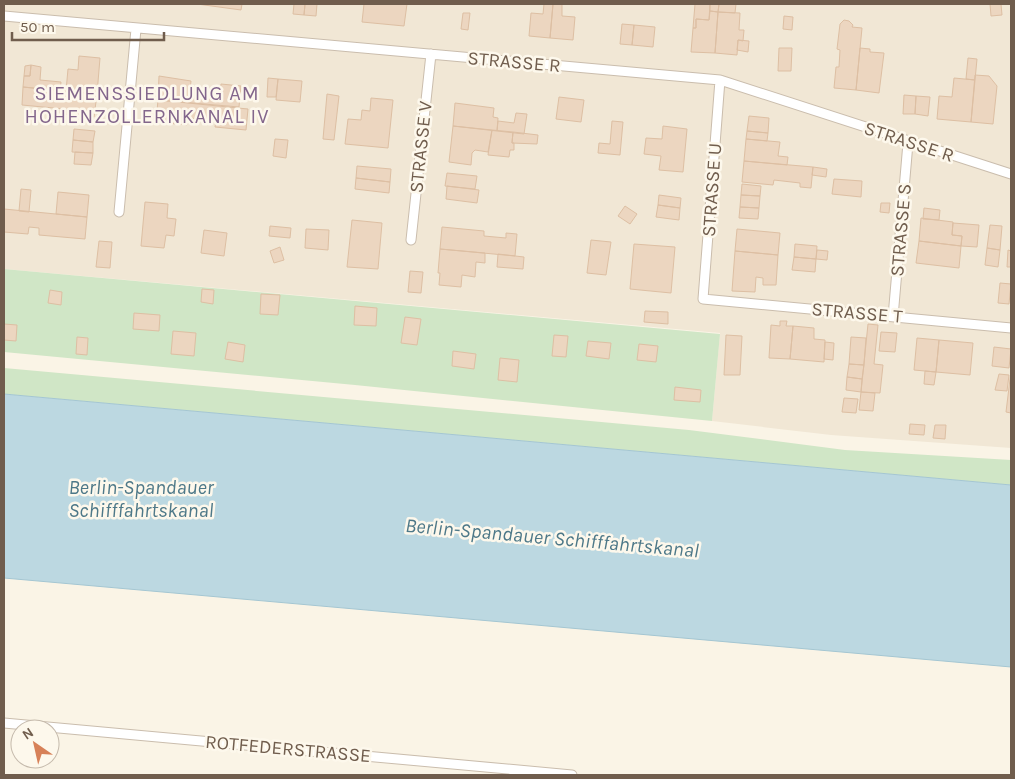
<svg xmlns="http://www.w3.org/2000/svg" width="1015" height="779" viewBox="0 0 1015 779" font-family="Karla,sans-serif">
  <rect width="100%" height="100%" fill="#faf4e6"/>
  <path fill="#f1e7d5" d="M4,4h1007v444l-180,-13 -119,-14 8,-88 -716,-64z"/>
  <path fill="#d0e6c6" d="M4,269l716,65 -8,87 -357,-36 -351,-33z
    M4,368l685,62 156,20 166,10v25l-1007,-91z"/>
  <path fill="#bcd8e1" stroke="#a4c6d2" d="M4,394l1007,91v182l-1007,-89z"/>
  <path fill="#ecd6c0" stroke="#ddbfa3" d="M197,4h45l-1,6z
    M294,4h11l-1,11 -11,-1z
    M305,4h12l-1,12 -12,-1z
    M364,4h43l-3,22 -42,-4z
    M544,4h9l-3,34 -21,-2 2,-23 12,1z
    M553,4h9v12l13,1 -2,23 -23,-2z
    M695,4h15l-1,16 -13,-1v9h-3z
    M710,4h9l-1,8 -8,-1z
    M719,4h17l-1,9 -17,-1z
    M990,4h11l1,11 -11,1z
    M710,11l8,1 -3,41 -24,-1 2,-24h3v-9l13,1z
    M718,12l22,1 -1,17h5l-1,11 -5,-1 -1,15 -22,-2z
    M463,13h7l-2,17 -7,-1z
    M784,16l9,1 -1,13 -9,-1z
    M844,20l5,1 4,4 -1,2 10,1 -6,62 -22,-2 2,-21h3l1,-17 -3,-1 3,-25z
    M622,24l12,1 -2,20 -12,-1z
    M634,25l21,2 -2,20 -21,-2z
    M738,40l11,1 -1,11 -11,-2z
    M779,48h13l-1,23h-13z
    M860,48l10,1v3l14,1 -5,40 -23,-3z
    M79,56l21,2 -3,36 -31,-3 2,-22 10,1z
    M968,58l9,1 -2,21 -9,-1z
    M31,65l10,2 -1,13 21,2 -1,9 -37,-4 1,-11h6z
    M31,65l-1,11h-6l1,-10z
    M975,75l14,1 8,10 -4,38 -22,-2z
    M159,76l32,5 -1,9 30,2 1,-8 20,2 -2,21 -81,-7z
    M268,78l10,1 -2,18h-9z
    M954,78l21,2 -4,42 -34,-3 2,-23 13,1z
    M278,79l24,2 -2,21 -24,-2z
    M23,87l74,7 -3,23 -30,-3v-5l-42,-4z
    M327,94l12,2 -5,44 -11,-1z
    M904,95l12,1 -1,18h-12z
    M916,96l14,1 -2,19 -13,-2z
    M559,97l25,3 -3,22 -25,-3z
    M371,98l22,2 -5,48 -43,-4 3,-25 13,1 1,-10 8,1z
    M158,100l90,9 -2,21 -31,-3 1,-7 -28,-2 -1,7 -31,-3z
    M455,103l39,5 -1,9 5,1 -1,13 -44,-5z
    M516,113l11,1 -3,20 -27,-3 1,-10 16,2z
    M749,116l20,2 -1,15 -21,-2z
    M612,121l11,1 -3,33 -22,-2 1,-10 11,1z
    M453,126l39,4 -4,22 -13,-2 -3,3 -1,12 -22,-3z
    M663,126l24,3 -4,43 -24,-2 2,-14 -17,-2 2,-16 16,1z
    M74,129l21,2 -2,11 -20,-2z
    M492,130l21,2 -1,11h2v7h-4l-1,7 -21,-2z
    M747,131l21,2 -1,8 -21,-2z
    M513,132l25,3 -1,9 -25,-1z
    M275,139l13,1 -2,18 -13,-2z
    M746,139l34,3 -2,14 10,1 -1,8 -43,-4z
    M73,140l20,2v11l-21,-1z
    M75,152l18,1 -2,12 -17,-1z
    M744,161l69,6 -2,21 -11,-1v-4l-26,-3 -1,5 -31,-3z
    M357,166l34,3 -1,13 -34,-4z
    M813,167l14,2 -1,8 -14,-2z
    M447,173l30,3 -2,13 -30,-3z
    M356,178l34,4 -1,11 -34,-4z
    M834,179l28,2 -1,16 -29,-3z
    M742,184l19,2 -1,10 -19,-1z
    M447,186l32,4 -2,13 -31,-4z
    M21,189l10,1 -2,22 -10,-1z
    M58,192l31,3 -2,22 -31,-3z
    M659,195l22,3 -1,10 -22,-3z
    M741,195l19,1 -1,12 -19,-1z
    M145,202l23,2 -1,14 9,1 -2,17 -8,-1 -2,13 -23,-2z
    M881,203h9l-1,10 -9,-1z
    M658,205l22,3 -1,12 -23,-3z
    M625,206l12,8 -7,10 -12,-8z
    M740,207l19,1 -1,11 -19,-1z
    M924,208l16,2 -1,10 -16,-1z
    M4,209l83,8 -2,22 -46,-4v-7l-10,-1 -1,7 -24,-2z
    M921,218l32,4 -1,13 10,1 -1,10 -42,-5z
    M352,220l30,3 -4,46 -31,-2z
    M953,223l26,2 -2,22 -16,-1 1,-10 -10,-1z
    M990,225l12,1 -2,24 -13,-2z
    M270,226l21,2 -1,10 -21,-2z
    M442,227l42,4v5l22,2v-5l11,1 -2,22 -75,-7z
    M306,229l23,1 -1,20 -23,-2z
    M737,229l43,4 -2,22 -43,-4z
    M204,230l23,3 -3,23 -23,-3z
    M591,240l20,2 -5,33 -19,-2z
    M99,241l13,1 -2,26 -14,-1z
    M919,241l42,5 -2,22 -43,-5z
    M634,244l41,3 -4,46 -41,-4z
    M795,244l22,2 -1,13 -22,-2z
    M280,247l4,13 -10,3 -4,-12z
    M987,248l13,2 -2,17 -13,-2z
    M440,249l45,4v10l-9,-1 -1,15 -13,-2 -1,12 -22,-2 1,-12h-2z
    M817,250l11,1 -1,9 -11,-1z
    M1008,250l3,1v16h-4z
    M735,251l43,4 -2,30h-13v-7l-7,-1 -1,15 -23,-1z
    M498,254l26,3 -1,12 -26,-2z
    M794,257l22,2 -1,13 -23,-2z
    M410,271l13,1 -2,21 -13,-1z
    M1000,283l11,1 -2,20 -11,-1z
    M202,289l12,1 -1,14 -12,-2z
    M50,290l12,2 -1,13 -13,-2z
    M261,294l19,1 -2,20 -18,-1z
    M355,306l22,2 -1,18 -22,-1z
    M645,311l23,1v12l-24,-2z
    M134,313l26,2 -1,16 -26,-2z
    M405,317l16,2 -4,26 -16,-2z
    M780,321h7l-1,5h7l-3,33 -21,-1 2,-33 9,1z
    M4,324l13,1 -1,16 -12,-1z
    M868,324l10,1 -4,39 9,1 -3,28 -19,-1z
    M793,326l21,2v11l11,1 -1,22 -34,-3z
    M173,331l23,2 -2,23 -23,-2z
    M881,332l16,1 -2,19 -16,-1z
    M554,335l14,1 -2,21 -14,-1z
    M726,335l16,1 -2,39h-16z
    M77,337l11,1 -1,17 -11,-1z
    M851,337l15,1 -2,27 -15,-1z
    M917,338l22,2 -3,32 -22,-2z
    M939,340l34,3 -3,32 -34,-3z
    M588,341l23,2 -2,16 -23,-3z
    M228,342l17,3 -2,17 -18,-3z
    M825,342l9,1 -1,17 -9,-1z
    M639,344l19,2 -2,16 -19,-2z
    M994,347l17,2 -2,19 -17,-2z
    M453,351l23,3 -2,15 -22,-3z
    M500,358l19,2 -2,22 -19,-2z
    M849,364l15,1 -2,14 -15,-2z
    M925,371l11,1 -2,13 -10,-1z
    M1011,371v42l-5,-1z
    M999,374l10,1 -2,16 -12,-1z
    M847,377l15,2 -1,13 -15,-2z
    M675,387l26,3 -1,12 -26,-2z
    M861,392l14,1 -2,18 -14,-1z
    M844,398l14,1 -2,14 -14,-1z
    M910,424l15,1 -1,10 -15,-1z
    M935,425h11l-1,14 -12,-1z"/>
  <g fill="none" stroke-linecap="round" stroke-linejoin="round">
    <defs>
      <path id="lane" d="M4,16l716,64 291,94
        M720,80l-17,219 308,29
        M119,212l17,-183
        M411,240l20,-186
        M893,317l15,-174
        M4,723l568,52"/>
    </defs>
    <use href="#lane" stroke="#cabdad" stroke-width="11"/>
    <use href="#lane" stroke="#fff" stroke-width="9"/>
  </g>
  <g text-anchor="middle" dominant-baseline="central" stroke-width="5" stroke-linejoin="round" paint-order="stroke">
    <g font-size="19" fill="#705d4d" stroke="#fdf8ec">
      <text transform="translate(514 62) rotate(5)">STRASSE R</text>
      <text transform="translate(909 142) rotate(18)">STRASSE R</text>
      <text transform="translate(421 147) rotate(-84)">STRASSE V</text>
      <text transform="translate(712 190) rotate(-86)">STRASSE U</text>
      <text transform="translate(901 230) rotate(-85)">STRASSE S</text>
      <text transform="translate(857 313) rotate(5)">STRASSE T</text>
      <text transform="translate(288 749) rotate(5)">ROTFEDERSTRASSE</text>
    </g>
    <g font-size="20" letter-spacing="1" fill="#83668c" stroke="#fdf8ec">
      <text x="147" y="93">SIEMENSSIEDLUNG AM<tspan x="147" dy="23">HOHENZOLLERNKANAL IV</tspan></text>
    </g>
    <g font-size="20" font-style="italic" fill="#4d7888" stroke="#fdf8ec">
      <text x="141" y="487">Berlin-Spandauer<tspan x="141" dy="23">Schifffahrtskanal</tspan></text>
      <text transform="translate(552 538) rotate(5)">Berlin-Spandauer Schifffahrtskanal</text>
    </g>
  </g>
  <rect width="1015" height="779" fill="none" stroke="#705d4d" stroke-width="10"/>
  <g transform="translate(35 744) rotate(326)"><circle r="24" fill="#fdf8ec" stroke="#c5baac"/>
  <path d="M0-4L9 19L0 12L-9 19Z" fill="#d78158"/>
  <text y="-8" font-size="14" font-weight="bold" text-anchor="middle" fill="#705d4d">N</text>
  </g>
  <path d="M12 32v8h152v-8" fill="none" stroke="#705d4d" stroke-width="2.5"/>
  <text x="20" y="32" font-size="15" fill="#705d4d" stroke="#fdf8ec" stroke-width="4" paint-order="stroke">50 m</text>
</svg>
